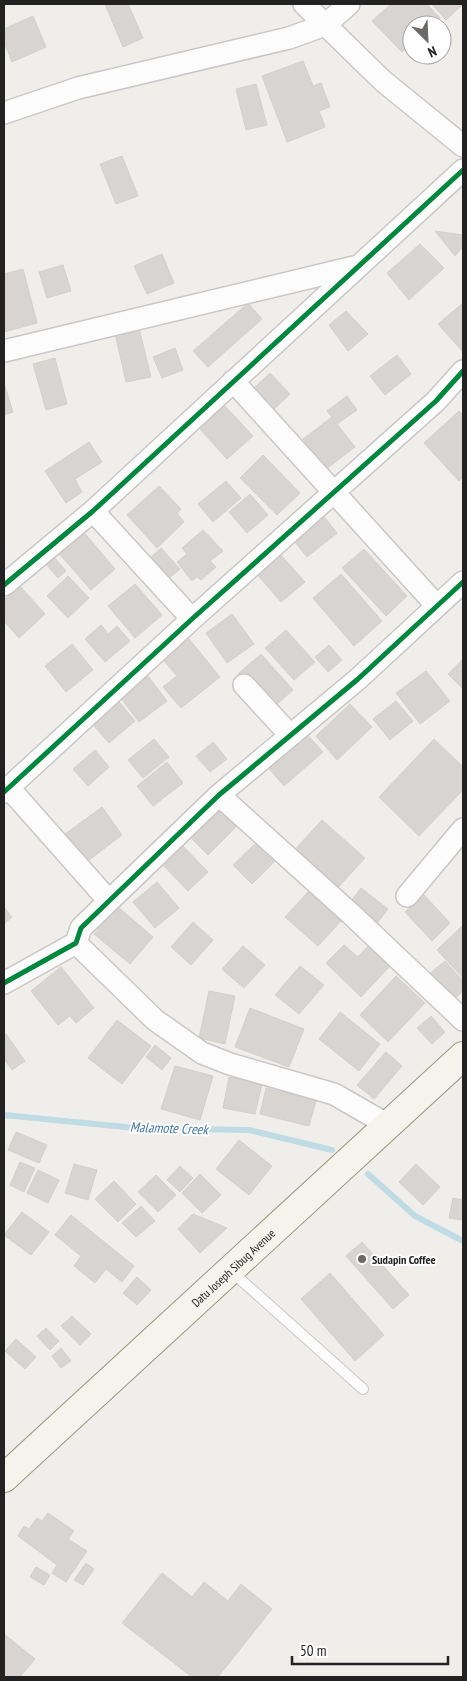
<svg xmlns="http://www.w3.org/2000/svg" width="467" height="1681" viewBox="0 0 467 1681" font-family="'PT Sans Narrow',sans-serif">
  <rect width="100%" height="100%" fill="#f0eeeb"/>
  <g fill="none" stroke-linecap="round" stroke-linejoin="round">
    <path stroke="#bfdbe3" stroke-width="6" d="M4,1115l131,13 114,2 83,20
      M368,1174l47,42 48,25"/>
  </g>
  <path fill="#d7d4d2" stroke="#d3d0cc" d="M105,4h23l15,34 -20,9z
    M391,4h36l13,14 -8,7h-20v18l-10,9 -30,-31z
    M432,4h31v2l-1,-1 -16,15z
    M33,16l13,31 -34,15 -8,-20v-13z
    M303,61l10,25 8,-3 9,24 -11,4 6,16 -38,15 -25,-66z
    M256,84l11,41 -21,5 -10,-41z
    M122,156l16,40 -22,8 -16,-40z
    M435,231l28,4v12l-8,9z
    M420,244l24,24 -35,32 -22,-27z
    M162,254l12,29 -27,11 -13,-28z
    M63,265l8,26 -24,7 -8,-26z
    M23,269l14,54 -33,9v-58z
    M248,303l14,16 -54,48 -15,-16z
    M463,303v49l-25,-28z
    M346,311l22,23 -20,17 -19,-26z
    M139,328l12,49 -25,5 -11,-49z
    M175,348l8,22 -21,8 -9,-21z
    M397,355l14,19 -26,21 -15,-19z
    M55,358l12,46 -21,6 -13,-46z
    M270,373l20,21 -18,17 -20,-21z
    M5,386l8,26 -9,3v-28z
    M347,396l10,14 -20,14 18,23 -29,22 -23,-30 29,-22 -5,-6z
    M225,406l28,30 -26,23 -27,-30z
    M459,411l4,4v62l-4,4 -35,-38z
    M89,442l13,20 -27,17 7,13 -16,11 -21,-32z
    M263,455l37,38 -23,22 -37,-37z
    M226,481l15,17 -28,24 -15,-18z
    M159,486l22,23 -4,4 7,9 -27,26 -30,-33z
    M250,494l18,21 -21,18 -18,-21z
    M321,513l16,20 -30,24 -16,-20z
    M81,529l34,40 -24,21 -35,-40z
    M203,530l20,21 -13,10 6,6 -15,13 -4,-3 -5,4 -15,-19 10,-8 -5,-6z
    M161,548l19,21 -15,13 -18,-21z
    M364,549l43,47 -21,20 -44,-48z
    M49,551l17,20 -8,7 -17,-20z
    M279,553l26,29 -24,20 -25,-29z
    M341,574l41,47 -28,25 -41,-48z
    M68,576l21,22 -21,20 -21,-22z
    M135,584l27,31 -27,23 -27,-32z
    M20,586l25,28 -26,24 -15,-17v-21z
    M232,614l22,30 -27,19 -21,-30z
    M101,625l7,9 9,-8 13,15 -25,21 -20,-23z
    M286,630l29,32 -21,18 -29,-32z
    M185,634l35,43 -39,31 -18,-21 14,-11 -18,-21z
    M72,644l21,26 -27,22 -21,-26z
    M329,645l13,15 -14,12 -13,-15z
    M261,654l32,36 -23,20 -32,-36z
    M463,659v30l-15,-15z
    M426,671l24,30 -30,23 -24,-31z
    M148,676l19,25 -28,21 -19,-25z
    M115,697l20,24 -26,22 -21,-24z
    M396,701l17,20 -23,19 -17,-21z
    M350,704l22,23 -35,33 -21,-24z
    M305,732l18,20 -39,34 -18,-21z
    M154,739l15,18 -26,21 -15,-18z
    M434,739l29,28v23l-44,46 -40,-39z
    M213,742l14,17 -17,13 -14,-16z
    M95,750l14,17 -21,19 -15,-17z
    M167,762l16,21 -30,23 -16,-20z
    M213,805l23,22 -28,28 -23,-23z
    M102,807l20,28 -37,28 -21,-28z
    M322,820l43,38 -33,36 -43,-38z
    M259,840l18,19 -25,25 -19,-19z
    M180,843l28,29 -20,19 -28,-29z
    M157,882l22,26 -24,20 -22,-26z
    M361,888l27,21 -13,17 -27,-21z
    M308,892l33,29 -23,25 -33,-29z
    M424,895l26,28 -18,18 -27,-29z
    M4,907l8,10 -8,7z
    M118,907l35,30 -23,27 -36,-30z
    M193,922l20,18 -22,25 -20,-18z
    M462,926l1,2v50l-26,-28z
    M344,945l14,12 11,-12 21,21 -29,31 -35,-34z
    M243,946l22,19 -21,23 -22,-19z
    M445,961l18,20v10l-13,12 -23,-27z
    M300,966l24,19 -25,29 -24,-19z
    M61,967l33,41 -18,15 -6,-7 -12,9 -27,-34z
    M396,976l29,27 -37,39 -28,-27z
    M209,991l26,5 -10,48 -26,-6z
    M250,1008l54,21 -15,38 -54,-20z
    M340,1012l40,32 -21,27 -40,-32z
    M431,1016l14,16 -13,12 -15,-16z
    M117,1020l34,26 -29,38 -34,-26z
    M6,1034l19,27 -13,9 -8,-11v-24z
    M155,1045l16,13 -9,12 -16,-13z
    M386,1052l16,14 -28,33 -17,-14z
    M175,1066l38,10 -13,44 -39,-11z
    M229,1077l33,7 -7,30 -32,-6z
    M266,1088l50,13 -7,25 -49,-12z
    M16,1132l31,13 -8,18 -31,-13z
    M239,1140l33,26 -23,29 -33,-26z
    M20,1162l15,6 -11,24 -14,-7z
    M74,1164l23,6 -9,30 -23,-7z
    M416,1164l24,23 -17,18 -24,-23z
    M180,1166l13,12 -13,14 -13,-12z
    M38,1170l21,10 -11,23 -21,-10z
    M200,1174l21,21 -19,18 -20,-20z
    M156,1175l20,20 -18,17 -20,-20z
    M114,1181l22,23 -18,18 -23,-23z
    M453,1198l10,2v20l-14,-2z
    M141,1206l14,15 -19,16 -14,-14z
    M22,1212l27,20 -18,23 -27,-20z
    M193,1214l34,14 -27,25 -22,-24z
    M71,1215l63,51 -12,16 -16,-13 -11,14 -21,-17 7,-10 -26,-21z
    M362,1242l47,53 -16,14 -47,-53z
    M330,1273l54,62 -29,26 -54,-62z
    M137,1277l14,13 -14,15 -14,-12z
    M72,1316l19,18 -11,11 -19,-19z
    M46,1328l13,13 -9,9 -13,-14z
    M16,1339l20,18 -11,12 -20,-18z
    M61,1348l10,13 -10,7 -9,-12z
    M48,1513l26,18 -6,8 19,12 -21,31 -14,-9 5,-8 -39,-29 6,-10 5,3 8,-11 5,3z
    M86,1563l8,6 -11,16 -9,-5z
    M36,1567l14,8 -6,10 -14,-8z
    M162,1573l30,24 12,-15 24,19 13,-17 31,25 -54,68h-26l-70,-54z
    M4,1634l31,25 -15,18h-13l-3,-3z"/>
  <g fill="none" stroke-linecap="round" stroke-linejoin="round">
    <defs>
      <path id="lane" d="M231,1271l132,118"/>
      <path id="street" d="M304,4l79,77 80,65
        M4,113l74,-25 211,-50 36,-13 24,-21
        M4,351l350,-84
        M233,381l204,225
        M93,511l99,108
        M4,585l89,-74 370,-341
        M244,685l46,50
        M9,788l100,113
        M4,792l188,-173 244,-218 27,-30
        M219,795l132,119 112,106
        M407,896l56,-67
        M76,943l79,77 47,33 28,11 104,30 54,31
        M4,983l72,-40 5,-15 138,-133 139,-116 105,-97"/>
      <g id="secondary">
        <path id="s1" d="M4,1478l459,-422"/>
      </g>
    </defs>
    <use href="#lane" stroke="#c9c8c7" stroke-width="12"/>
    <use href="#street" stroke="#c9c8c7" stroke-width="24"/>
    <use href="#secondary" stroke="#999a82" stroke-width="30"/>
    <use href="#lane" stroke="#fdfcfc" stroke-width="10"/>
    <use href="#street" stroke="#fdfcfc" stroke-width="21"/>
    <use href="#secondary" stroke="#f4f4ed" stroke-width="28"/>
    <defs>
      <path id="cycleway" d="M4,585l89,-74 370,-341
        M4,792l188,-173 244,-218 27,-30
        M4,983l72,-40 5,-15 138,-133 139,-116 105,-97"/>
    </defs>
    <use href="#cycleway" stroke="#fff" stroke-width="8"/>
    <use href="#cycleway" stroke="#00873e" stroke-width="5"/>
  </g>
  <circle fill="#6a6968" stroke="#fff" stroke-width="2" cx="362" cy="1259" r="5"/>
  <g text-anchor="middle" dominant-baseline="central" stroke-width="4" stroke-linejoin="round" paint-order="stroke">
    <g font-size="12" font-weight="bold" fill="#222" stroke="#fff" text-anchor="start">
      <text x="372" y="1259">Sudapin Coffee</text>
    </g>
    <g font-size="12" fill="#222" stroke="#fff">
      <text stroke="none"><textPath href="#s1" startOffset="311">Datu Joseph Sibug Avenue</textPath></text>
    </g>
    <g font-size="14" font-style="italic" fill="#4a7aab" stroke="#fff">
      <text transform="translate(169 1128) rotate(2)">Malamote Creek</text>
    </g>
  </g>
  <rect width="467" height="1681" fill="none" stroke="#222222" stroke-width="10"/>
  <g transform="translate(427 40) rotate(156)"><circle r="24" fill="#ffffff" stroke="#a7a7a7"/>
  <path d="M0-4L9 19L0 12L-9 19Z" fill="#6a6968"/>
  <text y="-8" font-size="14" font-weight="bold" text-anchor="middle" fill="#222222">N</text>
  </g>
  <path d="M292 1656v8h156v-8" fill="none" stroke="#222222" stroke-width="2.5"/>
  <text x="300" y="1656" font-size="15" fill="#222222" stroke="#ffffff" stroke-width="4" paint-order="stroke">50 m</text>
</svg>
